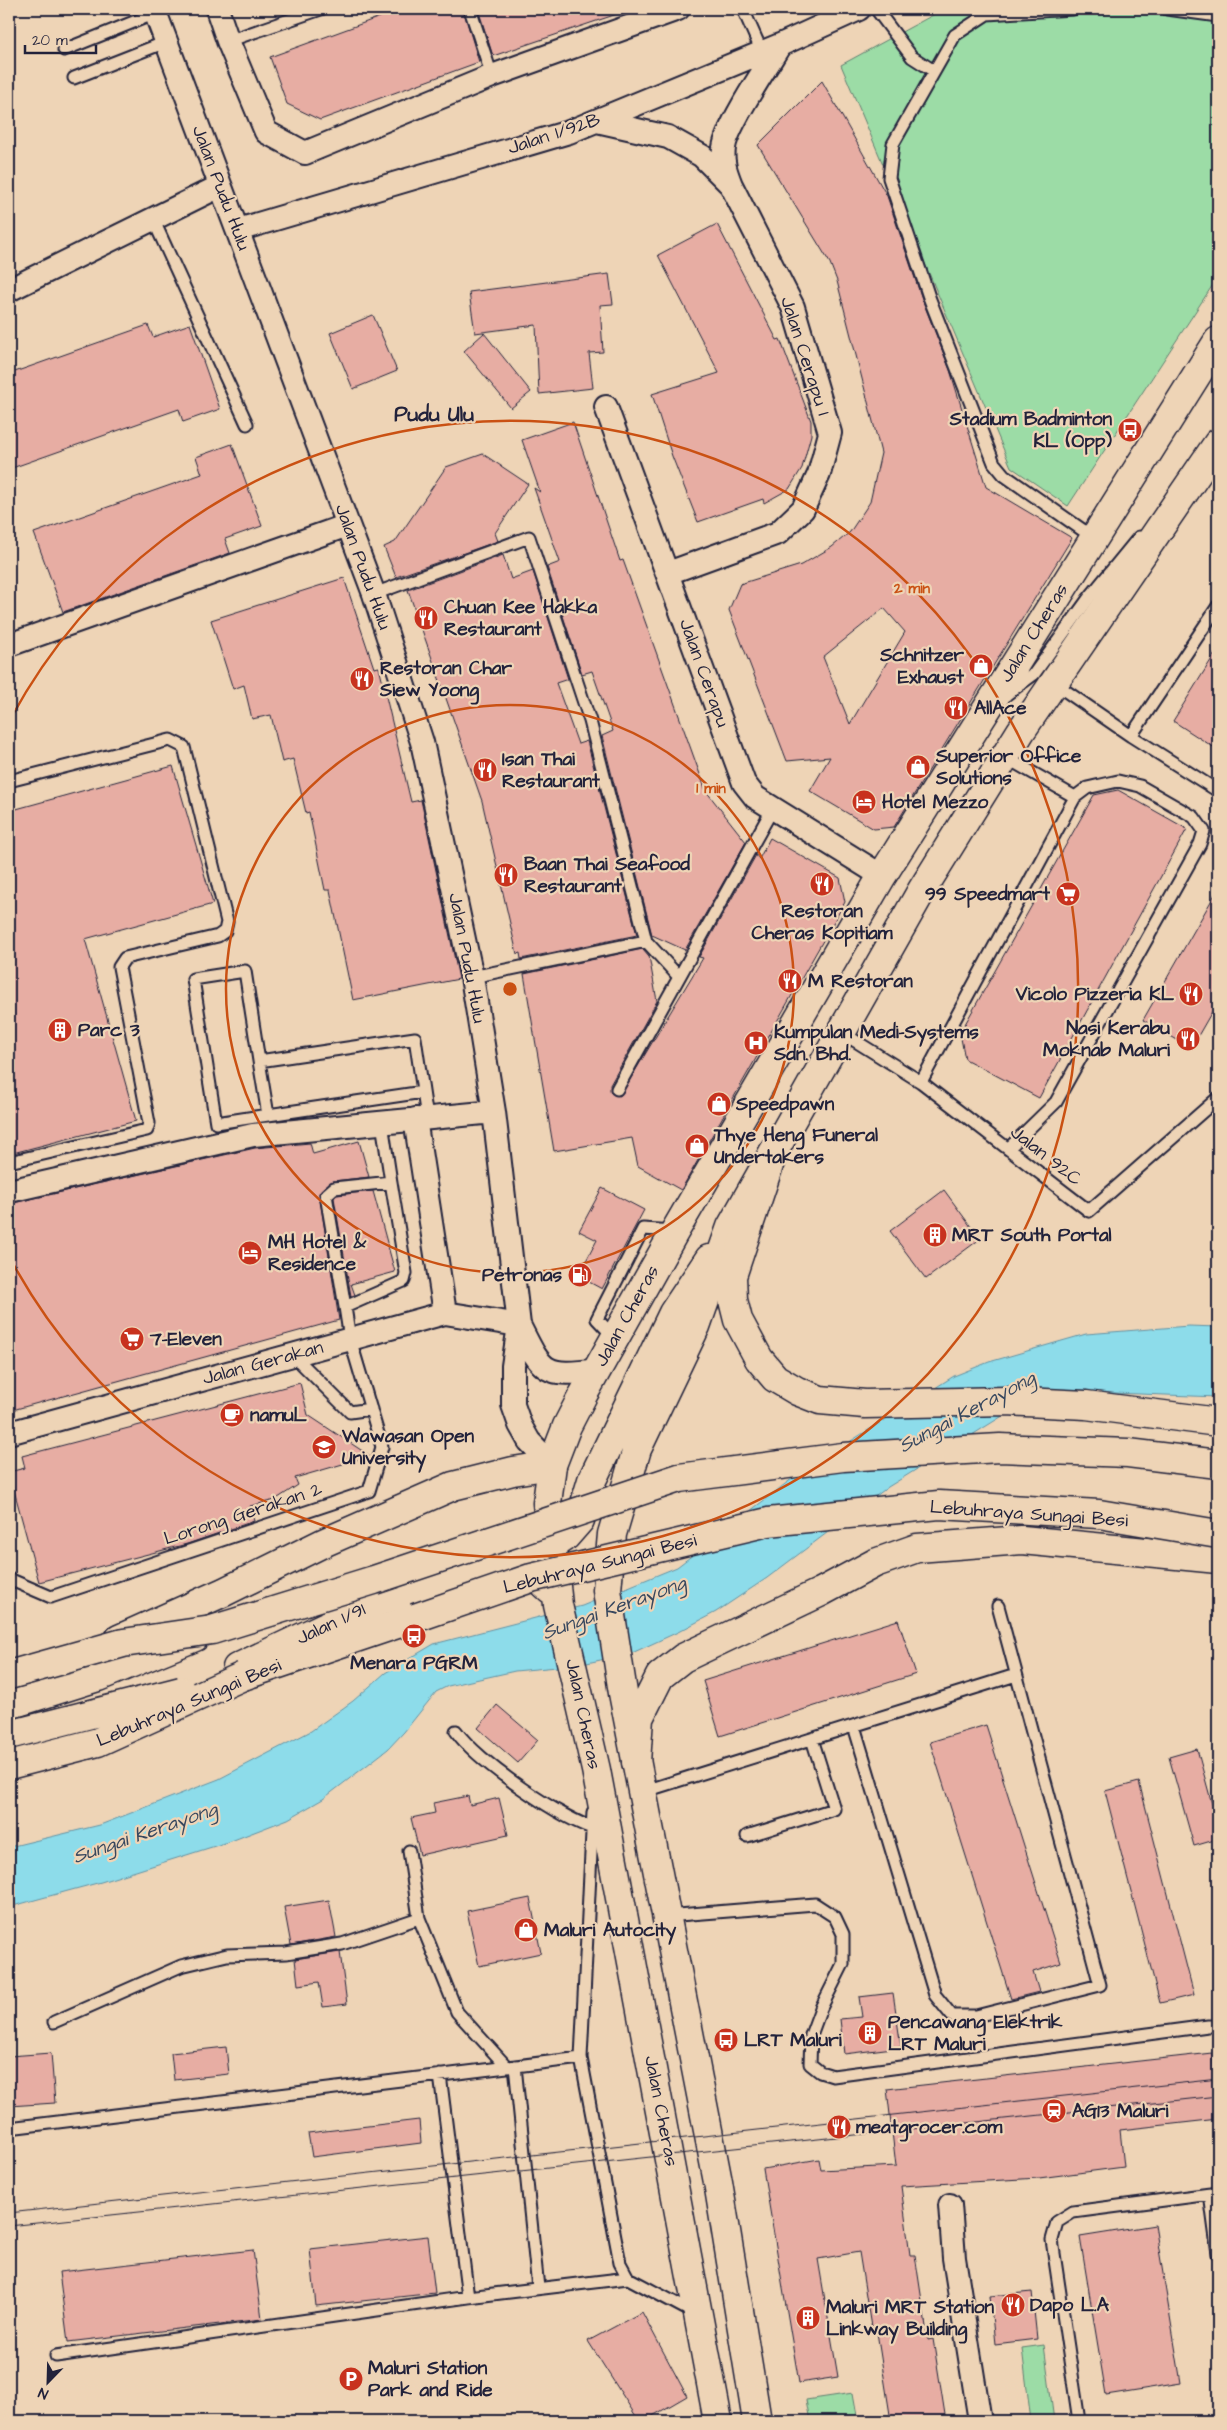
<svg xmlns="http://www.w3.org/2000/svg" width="1227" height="2430" viewBox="0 0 1227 2430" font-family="'Architects Daughter',sans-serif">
  <rect width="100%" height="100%" fill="#eed4b6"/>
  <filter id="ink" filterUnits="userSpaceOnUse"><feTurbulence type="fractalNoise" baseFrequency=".02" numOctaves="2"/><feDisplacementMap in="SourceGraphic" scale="10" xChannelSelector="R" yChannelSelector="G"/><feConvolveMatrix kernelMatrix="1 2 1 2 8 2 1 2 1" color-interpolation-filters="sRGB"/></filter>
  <g filter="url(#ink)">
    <path fill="#9cdca6" stroke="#5f7f70" d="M944,9h274v268l-150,229 -57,-39 -170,-402z
      M1044,2345l10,76h-23l-9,-73z
      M853,2393l5,28h-48l-4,-21z"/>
    <path fill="#8ddcea" stroke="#6292a4" d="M1189,1326l29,1v70l-156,-6 -53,21 -121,75 -121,91 -51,34 -38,20 -46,21 -54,12 -63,6 -67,15 -12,6 -32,40 -16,17 -65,50 -35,20 -57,22 -130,41 -92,25v-60l91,-22 119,-46 92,-48 42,-30 32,-28 49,-29 148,-38 95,-39 120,-92 157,-99 35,-14 97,-28z"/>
    <path fill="#e7ada3" stroke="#22223b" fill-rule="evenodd" d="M402,9h61l16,53 -159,58 -33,-16 -17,-47z
      M478,9h144l1,3 -130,44z
      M822,81l65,115 35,103 28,71 36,117 86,51 -178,289 -20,2 -64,-38 20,-34 -43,4 -58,-151 11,-26 61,-19 31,-18 18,-15 20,-30 11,-49 -44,-172 -7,-18 -72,-118zM884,608l21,24 -55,92 -27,-67z
      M717,224l60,116 3,-1 31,82v14l-9,33 -13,21 -25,14 -1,-4 -65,23 -26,-66 -20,-62 67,-21 -61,-118z
      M609,274l4,30 -13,1 3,47 -14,1 4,35 -54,6 -3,-69 -61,8 -6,-41z
      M373,315l24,56 -44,18 -23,-56z
      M190,324l30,85 -37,13 -4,-13 -170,60v-95l139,-49 5,12z
      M484,333l47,59 -20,16 -47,-57z
      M573,422l47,139 3,-1 83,231 40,51 -61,108 -33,-15 -50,-199 11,-5 -21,-60 -10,3 -35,-107 13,-5 -26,-74 6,4 -18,-52z
      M232,444l30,82 -37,13 5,14 -167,59 -29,-79 168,-59 -6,-17z
      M483,454l45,30 -33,49 3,8 -102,36 -12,-30 11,-5 51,-75z
      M503,555l8,24 22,-8 35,108 -12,4 22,61 9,-3 50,194 -116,24 -1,-6 -3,1 -35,-153 -74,-211z
      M344,578l30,90 5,-1 32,135 10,-2 38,179 -106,21 -23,-110h-5l-16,-78 -3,1 -13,-54 -11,3 -11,-47 -19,4 -8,-34 -11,4 -22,-69z
      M1218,649v101l-45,-29z
      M173,766l40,138 -128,35 51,182 -127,33v-343z
      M1118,790l69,39 -148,269 -74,-39 -5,-26 134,-238z
      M770,838l70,40 5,24 -164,288 -43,-24 -6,-28 -78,13 -30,-177 119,-25 6,7 8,45 -47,84 1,8 9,3 83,-138 -4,-1 57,-102 3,4z
      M1218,889v112l-27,47 -48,-28z
      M359,1141l10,36 -36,4 -14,12 20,127 -330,91v-207l246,-56 55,-5 3,11z
      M602,1188l42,22 -42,79 -24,-13 19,-36 -18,-9z
      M944,1190l36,49 -54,40 -36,-48z
      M373,1191l22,81 -44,12 4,11 -4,1 -17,-98 3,-3z
      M300,1383l8,32 62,41 -75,22 3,7 -23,15 -25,6 4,15 -67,23 -148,38 -30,-110 16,-4 -3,-12z
      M898,1620l18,54 -196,62 -17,-55z
      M497,1705l41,35 -20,23 -40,-35z
      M986,1725l75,238 -28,9 6,20 -28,7 -81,-257z
      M1197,1749l21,77v13l-24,7 -25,-89z
      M1139,1782l55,213 -34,8 -55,-212z
      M468,1796l2,9 29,-7 9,37 -88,20 -9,-37 24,-5 -2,-10z
      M530,1898l11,55 -62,13 -12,-55z
      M329,1900l7,37 -45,8 -7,-38z
      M340,1952l7,52 -24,3 -4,-25 -21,3 -3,-26z
      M893,1993l8,54 -57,7 -4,-35 22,-2 -3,-20z
      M226,2047l3,27 -55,6 -3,-27z
      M51,2053l4,50 -46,3v-50z
      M1212,2053l6,66 -98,11 4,37 -85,11 -138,8 9,69h5l13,85 5,-1 13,82h-55l-15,-95 -5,1 -12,-75 -41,7 20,118 -39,6 -36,-214 56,-10 2,11 75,-4 -9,-77z
      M419,2120l2,23 -109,14 -4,-24z
      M1155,2225l26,158 -75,12 -26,-158z
      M428,2236l7,57 -119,13 -6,-57z
      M253,2250l9,69 -194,23 -9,-70z
      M1032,2292l5,47 -42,5 -5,-48z
      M642,2312l45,84 -43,25h-5l-51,-80z"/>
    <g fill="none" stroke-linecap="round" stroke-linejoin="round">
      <defs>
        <path id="service" d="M470,9l22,67
          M743,9l19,43
          M876,9l36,48 22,14
          M1073,9l-86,5 -32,21 -62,109 -4,34 40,119 65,166 10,12 90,63
          M1167,9l51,7
          M228,41l93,-32
          M64,50l92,-37
          M74,78l92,-36
          M153,219l94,205
          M374,594l155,-57 61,184 56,220
          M1054,683l77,53 87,55
          M1007,694l27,-20 55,-76 50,-61
          M1131,736l87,-130
          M1005,757l70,40
          M9,781l161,-41 14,7 43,175 -2,9 -7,5 -93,22 -6,9 30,156 -2,7 -138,32
          M472,977l174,-36 33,36
          M841,1032l80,50 168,129 129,-113
          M259,1061l9,54 155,-23
          M921,1082l154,-285 12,-9 31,-7 22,5 54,31 10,14 -4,13 -144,258 -48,47
          M617,1089l156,-281
          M268,1115l-52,8 -23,-144 52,-8 14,90 156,-23 12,80
          M382,1123l9,59
          M391,1182l15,91 -2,8 -59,26 -19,-112 8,-7z
          M615,1338l-18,-19 46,-90 31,2
          M293,1355l57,57 21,-3
          M9,1579l42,18 318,-106 13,-44 -32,-108 -5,-32
          M854,1726l81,269 17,21h24l124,-31 -102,-379
          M456,1731c21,30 107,90 143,99
          M642,1792l374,-117
          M593,1812l-12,246 39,205 8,15 68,36
          M747,1836l87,-27 -22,-70
          M409,1851l10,67 38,94 50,55
          M666,1916l149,-12 20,13 8,17v30l-22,44 -10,27 -1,29 10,8 13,4 375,-50h10
          M54,2022l127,-56 46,-11 59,-2 56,-9 77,-26
          M515,2066l23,222
          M440,2075l28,222
          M9,2128l572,-70
          M1210,2194l8,60
          M56,2356l412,-59 160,-19
          M1079,2421l-27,-181 5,-18 16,-10 145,-19"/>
        <path id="minor" d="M154,9l220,585 48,148 50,235 22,135 25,213 -6,41v39l7,20 9,16 23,24
          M217,9l11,32 38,91 39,21 187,-77 186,-67
          M597,121l71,16 34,19 26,26
          M238,230l331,-98 211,-87 79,-36
          M9,290l211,-104
          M606,407l138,376 11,14 127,79
          M668,573l110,-40 25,-24 16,-35 11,-41 -37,-126 -62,-122c-5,-13 -9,-23 -7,-37 2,-21 43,-82 56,-103
          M9,645l339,-120
          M415,1119l30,194
          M9,1191l244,-56 241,-23
          M519,1325c23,46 24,53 78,45
          M9,1433l436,-120 74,12
          M950,2205l4,53 26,163"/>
        <path id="tertiary" d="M119,1639l105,-47 99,-49 130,-57 60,-15 39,-6
          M237,1668l140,-66 175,-57"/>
        <path id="secondary" d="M552,1545l14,-9 14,-16 12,-40 81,-167 36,-54
          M505,1560l28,14 17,15
          M718,2421l-122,-651 -38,-165 -11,-102 5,-38 15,-39 16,-31 92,-164 207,-355 336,-535
          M757,2421l-39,-239 -95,-489 -16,-103 5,-56 25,-85 59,-123 35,-99 191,-337 99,-159 197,-288"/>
        <path id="motorway" d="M773,1153l-41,123 1,24 5,20 21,39 16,19 22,13 23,9 45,4 142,-3 79,4 132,17
          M243,1676l172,-58
          M9,1705l89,-28 97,-40
          M636,1762l3,-44 21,-42 23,-18 138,-66 54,-29 42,-15 105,-8 196,19"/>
      </defs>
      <use href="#service" stroke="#22223b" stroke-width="15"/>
      <use href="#minor" stroke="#22223b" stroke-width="26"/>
      <use href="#tertiary" stroke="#22223b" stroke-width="31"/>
      <use href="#secondary" stroke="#22223b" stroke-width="31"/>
      <use href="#motorway" stroke="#22223b" stroke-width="31"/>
      <use href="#service" stroke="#eed4b6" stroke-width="11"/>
      <use href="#minor" stroke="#eed4b6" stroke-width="22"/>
      <use href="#tertiary" stroke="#eed4b6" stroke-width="28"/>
      <use href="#secondary" stroke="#eed4b6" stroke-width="28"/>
      <use href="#motorway" stroke="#eed4b6" stroke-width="28"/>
      <path stroke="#22223b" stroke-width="1" d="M9,2213l1209,-134
        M9,2226l1209,-130"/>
      <defs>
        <path id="motorway-bridge" d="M415,1618l116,-40 237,-56 171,-17 160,9 119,20
          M9,1675l114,-32 89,-13 162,-50 305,-102 164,-21 157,-9 128,5 90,11
          M9,1735l172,-44
          M9,1765l89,-23 145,-66"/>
      </defs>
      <use href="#motorway-bridge" stroke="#22223b" stroke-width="31" stroke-linecap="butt"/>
      <use href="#motorway-bridge" stroke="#eed4b6" stroke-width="28"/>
    </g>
  </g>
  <g fill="none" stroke="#ca5113" stroke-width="2.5">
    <circle cx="510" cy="989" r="284"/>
    <path d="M11 718A568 568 0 1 1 11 1260"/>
  </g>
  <defs>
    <symbol id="bus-disc" viewBox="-11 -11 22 22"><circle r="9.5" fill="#c8321e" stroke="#eed4b6"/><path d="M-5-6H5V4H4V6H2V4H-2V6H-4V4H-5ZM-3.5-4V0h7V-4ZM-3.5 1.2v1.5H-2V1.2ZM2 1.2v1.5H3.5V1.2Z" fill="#fff"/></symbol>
    <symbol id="restaurant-disc" viewBox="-11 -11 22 22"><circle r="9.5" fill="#c8321e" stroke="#eed4b6"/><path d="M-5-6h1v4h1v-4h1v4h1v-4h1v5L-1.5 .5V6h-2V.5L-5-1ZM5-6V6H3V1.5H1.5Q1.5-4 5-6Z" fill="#fff"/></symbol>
    <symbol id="shop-disc" viewBox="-11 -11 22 22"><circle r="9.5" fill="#c8321e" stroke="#eed4b6"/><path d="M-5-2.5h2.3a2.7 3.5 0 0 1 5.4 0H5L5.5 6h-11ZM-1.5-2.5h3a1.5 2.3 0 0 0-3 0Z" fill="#fff"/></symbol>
    <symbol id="hotel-disc" viewBox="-11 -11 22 22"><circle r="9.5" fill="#c8321e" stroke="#eed4b6"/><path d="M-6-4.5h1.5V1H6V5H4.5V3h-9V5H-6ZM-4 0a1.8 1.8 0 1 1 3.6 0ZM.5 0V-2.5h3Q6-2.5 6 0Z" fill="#fff"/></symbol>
    <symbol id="supermarket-disc" viewBox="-11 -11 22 22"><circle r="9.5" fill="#c8321e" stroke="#eed4b6"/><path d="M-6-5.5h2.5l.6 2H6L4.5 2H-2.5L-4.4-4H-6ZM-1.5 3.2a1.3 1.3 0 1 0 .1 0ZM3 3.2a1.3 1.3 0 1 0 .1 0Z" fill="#fff"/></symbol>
    <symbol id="building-disc" viewBox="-11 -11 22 22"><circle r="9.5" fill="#c8321e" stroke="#eed4b6"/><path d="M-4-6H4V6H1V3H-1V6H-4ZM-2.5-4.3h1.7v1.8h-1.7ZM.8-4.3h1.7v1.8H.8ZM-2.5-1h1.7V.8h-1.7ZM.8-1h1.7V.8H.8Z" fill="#fff"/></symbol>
    <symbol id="hospital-disc" viewBox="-11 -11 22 22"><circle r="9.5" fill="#c8321e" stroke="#eed4b6"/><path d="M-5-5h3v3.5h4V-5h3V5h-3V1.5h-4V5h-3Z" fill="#fff"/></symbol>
    <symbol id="fuel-disc" viewBox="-11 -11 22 22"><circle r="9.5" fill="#c8321e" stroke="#eed4b6"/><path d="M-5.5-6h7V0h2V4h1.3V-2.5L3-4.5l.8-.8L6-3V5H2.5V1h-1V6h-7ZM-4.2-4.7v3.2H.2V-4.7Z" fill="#fff"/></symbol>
    <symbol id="cafe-disc" viewBox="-11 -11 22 22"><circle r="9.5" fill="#c8321e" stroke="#eed4b6"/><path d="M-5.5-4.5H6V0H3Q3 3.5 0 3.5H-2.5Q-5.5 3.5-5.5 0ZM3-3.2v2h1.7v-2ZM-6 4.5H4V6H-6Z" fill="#fff"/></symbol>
    <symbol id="university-disc" viewBox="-11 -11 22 22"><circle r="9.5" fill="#c8321e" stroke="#eed4b6"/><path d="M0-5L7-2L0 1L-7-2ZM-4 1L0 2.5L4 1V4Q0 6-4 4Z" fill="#fff"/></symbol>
    <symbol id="station-disc" viewBox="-11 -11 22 22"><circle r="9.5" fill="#c8321e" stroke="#eed4b6"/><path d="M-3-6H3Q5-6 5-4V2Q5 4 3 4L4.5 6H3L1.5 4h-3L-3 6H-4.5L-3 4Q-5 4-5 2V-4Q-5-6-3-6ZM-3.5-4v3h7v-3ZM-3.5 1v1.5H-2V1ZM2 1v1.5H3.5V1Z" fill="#fff"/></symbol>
    <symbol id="parking-disc" viewBox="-11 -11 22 22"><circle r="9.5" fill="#c8321e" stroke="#eed4b6"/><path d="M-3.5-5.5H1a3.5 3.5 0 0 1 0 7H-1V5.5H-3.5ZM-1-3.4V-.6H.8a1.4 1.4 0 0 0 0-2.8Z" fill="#fff"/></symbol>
  </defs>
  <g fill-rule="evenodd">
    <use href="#bus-disc" x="1116" y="416" width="28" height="28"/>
    <use href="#restaurant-disc" x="412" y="604" width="28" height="28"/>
    <use href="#shop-disc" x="967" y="652" width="28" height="28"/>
    <use href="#restaurant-disc" x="348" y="665" width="28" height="28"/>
    <use href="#restaurant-disc" x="942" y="694" width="28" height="28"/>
    <use href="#shop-disc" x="904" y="753" width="28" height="28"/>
    <use href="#restaurant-disc" x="471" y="756" width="28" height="28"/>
    <use href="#hotel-disc" x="850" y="788" width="28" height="28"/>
    <use href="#restaurant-disc" x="492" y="861" width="28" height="28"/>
    <use href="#restaurant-disc" x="808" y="870" width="28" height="28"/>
    <use href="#supermarket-disc" x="1054" y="880" width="28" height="28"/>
    <use href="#restaurant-disc" x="776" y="967" width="28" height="28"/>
    <use href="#restaurant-disc" x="1177" y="980" width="28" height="28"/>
    <use href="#building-disc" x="46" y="1016" width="28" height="28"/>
    <use href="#restaurant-disc" x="1174" y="1025" width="28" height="28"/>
    <use href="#hospital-disc" x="742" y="1029" width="28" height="28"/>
    <use href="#shop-disc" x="705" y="1090" width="28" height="28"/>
    <use href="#shop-disc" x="683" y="1132" width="28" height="28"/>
    <use href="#building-disc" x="921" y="1221" width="28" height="28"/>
    <use href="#hotel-disc" x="236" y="1239" width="28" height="28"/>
    <use href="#fuel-disc" x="566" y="1261" width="28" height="28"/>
    <use href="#supermarket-disc" x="118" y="1325" width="28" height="28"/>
    <use href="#cafe-disc" x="218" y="1401" width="28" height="28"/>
    <use href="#university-disc" x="310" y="1433" width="28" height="28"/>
    <use href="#bus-disc" x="400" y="1622" width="28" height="28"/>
    <use href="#shop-disc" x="512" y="1916" width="28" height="28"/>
    <use href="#building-disc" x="856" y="2019" width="28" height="28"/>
    <use href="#bus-disc" x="712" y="2026" width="28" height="28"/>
    <use href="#station-disc" x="1040" y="2097" width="28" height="28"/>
    <use href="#restaurant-disc" x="825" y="2113" width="28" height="28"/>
    <use href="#restaurant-disc" x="999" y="2291" width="28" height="28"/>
    <use href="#building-disc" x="794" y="2304" width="28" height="28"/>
    <use href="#parking-disc" x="337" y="2365" width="28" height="28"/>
  </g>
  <g text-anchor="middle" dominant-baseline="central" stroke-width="4.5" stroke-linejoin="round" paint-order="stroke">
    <g font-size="19" fill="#22223b" stroke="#eed4b6">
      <text transform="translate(554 134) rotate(-18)">Jalan 1/92B</text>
      <text transform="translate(221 188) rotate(69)">Jalan Pudu Hulu</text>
      <text transform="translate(805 356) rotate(72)">Jalan Cerapu 1</text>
      <text transform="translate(363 567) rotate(70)">Jalan Pudu Hulu</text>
      <text transform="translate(1034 633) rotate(-58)">Jalan Cheras</text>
      <text transform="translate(704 673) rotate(70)">Jalan Cerapu</text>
      <text transform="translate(467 958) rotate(79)">Jalan Pudu Hulu</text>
      <text transform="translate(1046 1156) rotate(38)">Jalan 92C</text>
      <text transform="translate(627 1316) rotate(-61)">Jalan Cheras</text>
      <text transform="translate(263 1363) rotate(-15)">Jalan Gerakan</text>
      <text transform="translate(243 1514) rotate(-18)">Lorong Gerakan 2</text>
      <text transform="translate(1029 1514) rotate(4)">Lebuhraya Sungai Besi</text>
      <text transform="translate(600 1564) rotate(-14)">Lebuhraya Sungai Besi</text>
      <text transform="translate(331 1624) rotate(-25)">Jalan 1/91</text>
      <text transform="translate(189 1703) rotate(-23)">Lebuhraya Sungai Besi</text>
      <text transform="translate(583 1714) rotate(78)">Jalan Cheras</text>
      <text transform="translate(661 2111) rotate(79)">Jalan Cheras</text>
    </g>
    <g font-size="19" font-weight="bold" fill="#22223b" stroke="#eed4b6" text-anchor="start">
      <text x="1112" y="419" text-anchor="end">Stadium Badminton<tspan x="1112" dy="22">KL (Opp)</tspan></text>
      <text x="444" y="607">Chuan Kee Hakka<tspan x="444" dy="22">Restaurant</tspan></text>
      <text x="964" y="655" text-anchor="end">Schnitzer<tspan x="964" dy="22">Exhaust</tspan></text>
      <text x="380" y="668">Restoran Char<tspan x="380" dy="22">Siew Yoong</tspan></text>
      <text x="974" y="708">AllAce</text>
      <text x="936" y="756">Superior Office<tspan x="936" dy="22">Solutions</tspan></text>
      <text x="502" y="759">Isan Thai<tspan x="502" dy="22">Restaurant</tspan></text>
      <text x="882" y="802">Hotel Mezzo</text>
      <text x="524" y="864">Baan Thai Seafood<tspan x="524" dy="22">Restaurant</tspan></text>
      <text x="1050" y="894" text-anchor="end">99 Speedmart</text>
      <text x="822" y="911" text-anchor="middle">Restoran<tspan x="822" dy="22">Cheras Kopitiam</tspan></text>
      <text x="808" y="981">M Restoran</text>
      <text x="1174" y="994" text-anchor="end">Vicolo Pizzeria KL</text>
      <text x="1170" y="1028" text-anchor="end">Nasi Kerabu<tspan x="1170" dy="22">Moknab Maluri</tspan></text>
      <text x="78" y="1030">Parc 3</text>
      <text x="774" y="1032">Kumpulan Medi-Systems<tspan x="774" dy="22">Sdn. Bhd.</tspan></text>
      <text x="736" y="1104">Speedpawn</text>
      <text x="714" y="1135">Thye Heng Funeral<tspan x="714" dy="22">Undertakers</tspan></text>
      <text x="952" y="1235">MRT South Portal</text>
      <text x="268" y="1242">MH Hotel &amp;<tspan x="268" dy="22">Residence</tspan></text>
      <text x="562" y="1275" text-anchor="end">Petronas</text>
      <text x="150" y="1339">7-Eleven</text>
      <text x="250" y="1415">namuL</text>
      <text x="342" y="1436">Wawasan Open<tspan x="342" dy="22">University</tspan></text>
      <text x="414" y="1663" text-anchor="middle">Menara PGRM</text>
      <text x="544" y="1930">Maluri Autocity</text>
      <text x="888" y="2022">Pencawang Elektrik<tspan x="888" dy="22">LRT Maluri</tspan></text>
      <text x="744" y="2040">LRT Maluri</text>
      <text x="1072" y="2111">AG13 Maluri</text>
      <text x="856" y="2127">meatgrocer.com</text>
      <text x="1030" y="2305">Dapo L.A</text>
      <text x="826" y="2307">Maluri MRT Station<tspan x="826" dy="22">Linkway Building</tspan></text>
      <text x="368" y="2368">Maluri Station<tspan x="368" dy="22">Park and Ride</tspan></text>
    </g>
    <g font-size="20" font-style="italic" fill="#37475e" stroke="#eed4b6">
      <text transform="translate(967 1412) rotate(-28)">Sungai Kerayong</text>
      <text transform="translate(614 1608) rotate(-20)">Sungai Kerayong</text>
      <text transform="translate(145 1833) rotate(-19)">Sungai Kerayong</text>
    </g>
    <g font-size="21" font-weight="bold" fill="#22223b" stroke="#eed4b6">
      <text x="434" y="414">Pudu Ulu</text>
    </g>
  </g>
  <circle cx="510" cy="989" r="8" fill="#ca5113" stroke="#eed4b6" stroke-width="2.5"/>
  <g font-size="15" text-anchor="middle" font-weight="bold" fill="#ca5113" stroke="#eed4b6" stroke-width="4.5" stroke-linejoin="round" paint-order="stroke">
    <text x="912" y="593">2 min</text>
    <text x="711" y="793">1 min</text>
  </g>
  <rect width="1227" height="2430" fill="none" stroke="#eed4b6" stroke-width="30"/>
  <rect x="15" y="15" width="1197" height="2400" fill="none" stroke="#22223b" stroke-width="2" filter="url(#ink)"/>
  <g transform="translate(48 2382) rotate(203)" stroke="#eed4b6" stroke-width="4" paint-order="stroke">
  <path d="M0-4L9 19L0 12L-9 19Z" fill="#22223b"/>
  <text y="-8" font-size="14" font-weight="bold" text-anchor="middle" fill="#22223b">N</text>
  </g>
  <path d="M25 45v8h71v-8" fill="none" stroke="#22223b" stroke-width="2.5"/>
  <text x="32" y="45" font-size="15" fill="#22223b" stroke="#eed4b6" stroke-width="4" paint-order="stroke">20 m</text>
</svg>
